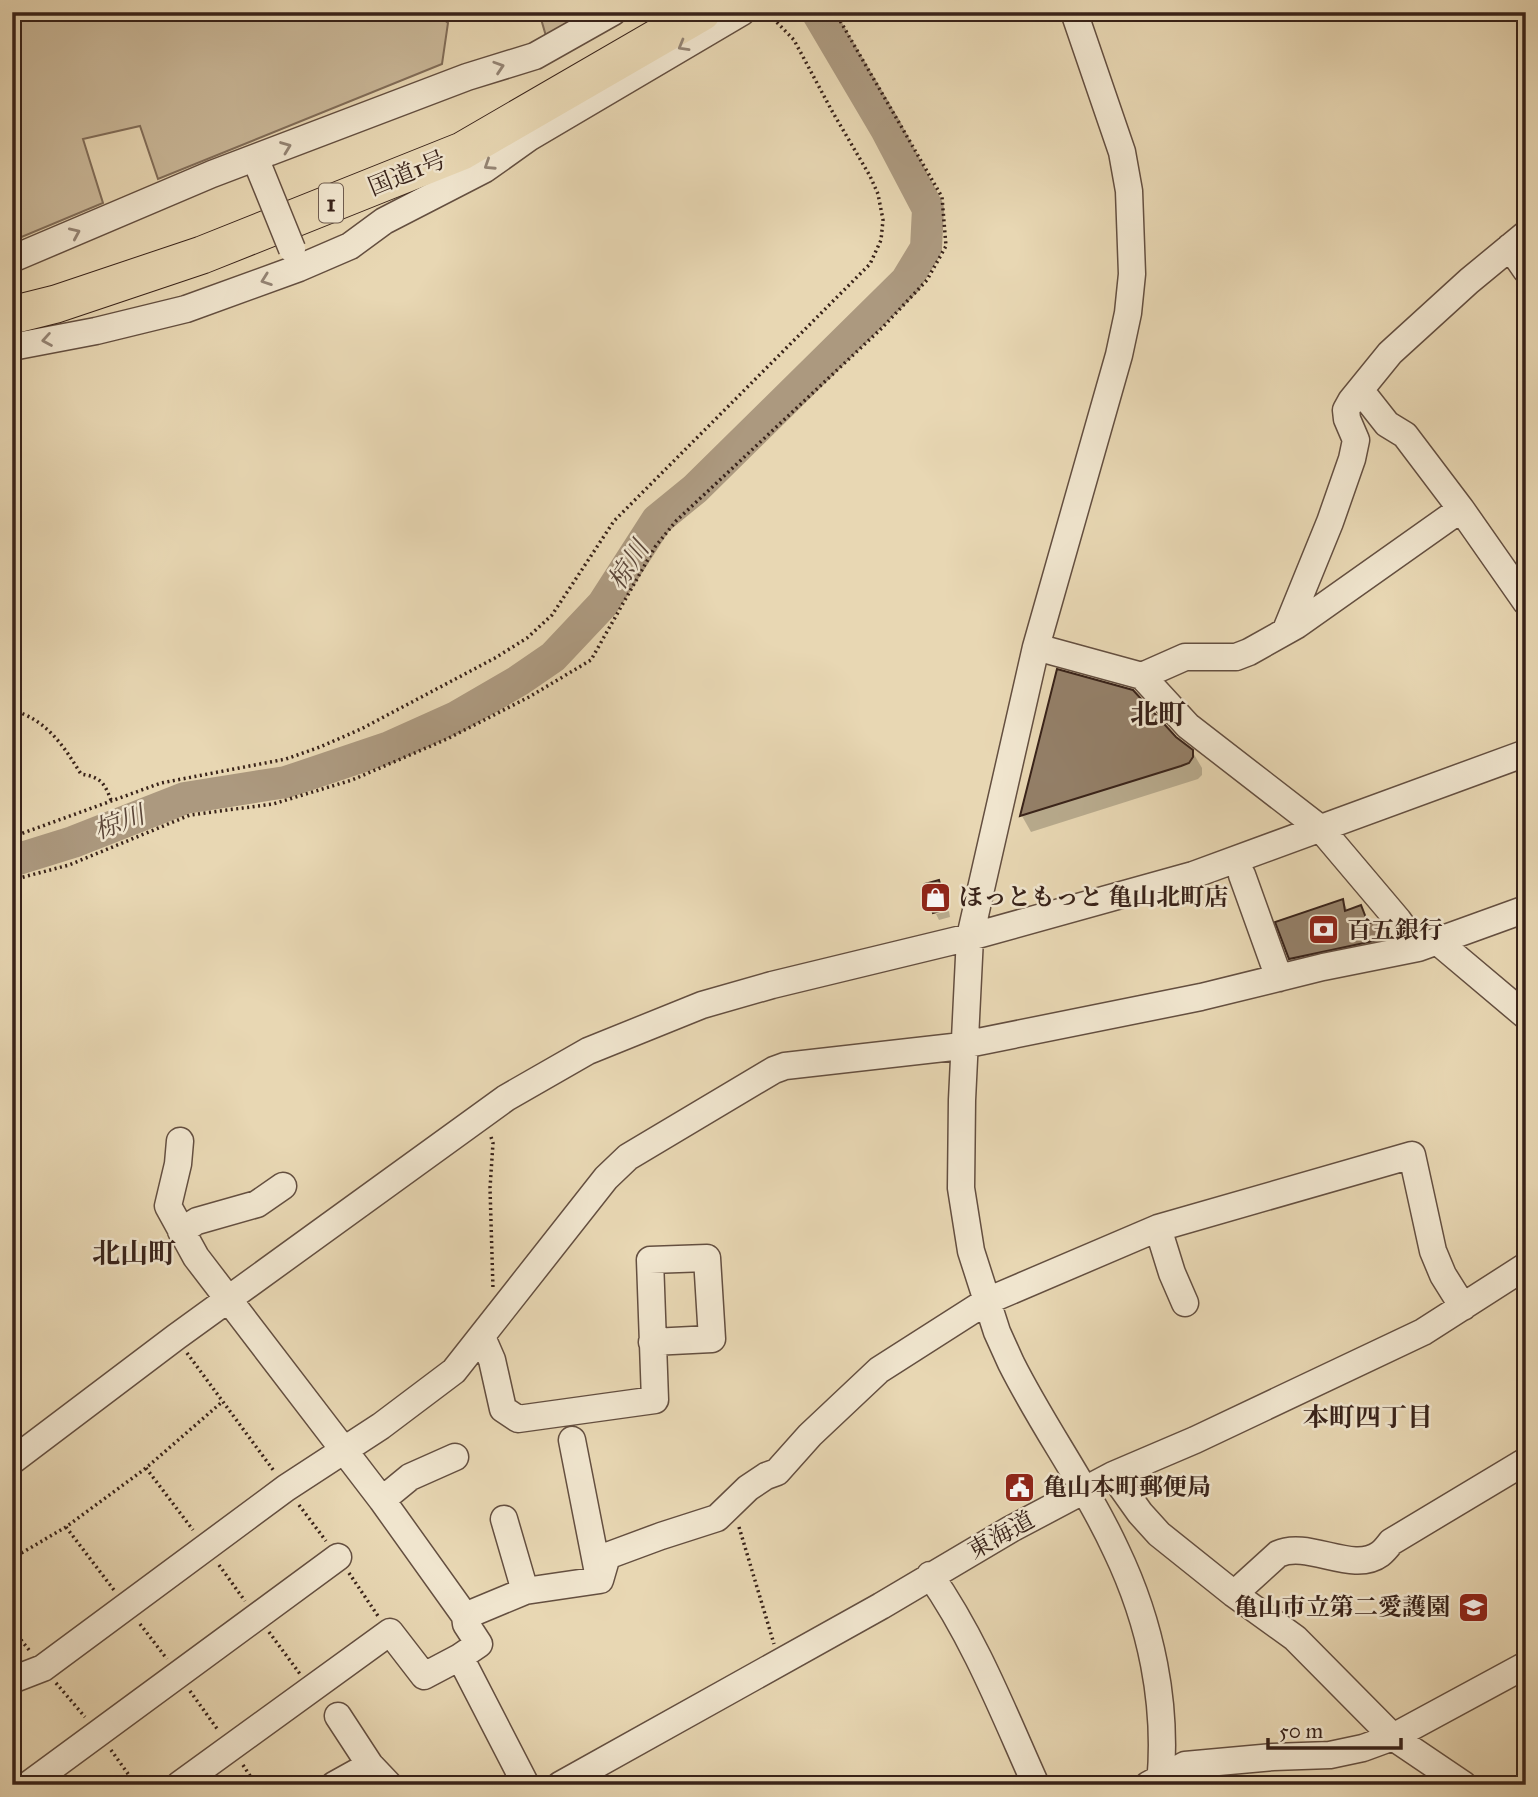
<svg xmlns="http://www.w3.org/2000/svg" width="1538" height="1797" viewBox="0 0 1538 1797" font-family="'IM FELL Great Primer','Noto Serif JP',serif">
  <rect width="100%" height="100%" fill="#e8d7b3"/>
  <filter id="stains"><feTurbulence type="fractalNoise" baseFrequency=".00286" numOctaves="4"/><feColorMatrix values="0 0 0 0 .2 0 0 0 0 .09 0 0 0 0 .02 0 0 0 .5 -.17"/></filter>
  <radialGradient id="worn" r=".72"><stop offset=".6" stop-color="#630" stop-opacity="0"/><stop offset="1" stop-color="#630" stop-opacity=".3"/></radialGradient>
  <path fill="#cab899" stroke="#816d59" stroke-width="2" d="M12,12h423l13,11 -6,41 -284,115 -18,-53 -57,13 20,64 -91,38z
    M539,12h54l-47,24z"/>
  <path fill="#0003" d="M1058,671l117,67 17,13 10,17v7l-4,4 -167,53 -9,-16z
    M939,882l9,26 -13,3z
    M1343,901l5,10 12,-4 10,17h6l15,32 -91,19 -9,-17z
    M949,911l1,6 -11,3 -3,-6z"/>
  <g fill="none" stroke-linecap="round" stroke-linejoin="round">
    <path stroke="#ac997f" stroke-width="32" d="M12,861l61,-19 112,-44 101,-16 101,-34 69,-31 62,-36 35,-24 50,-53 54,-84 38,-31 211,-208 20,-33 2,-39 -42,-80 -69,-117"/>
  </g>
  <path fill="#948069" stroke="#382219" stroke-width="2" d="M1057,669l76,21 43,47 17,13v7l-4,6 -8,3 -161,50z
    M939,880l8,29 -14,4 -8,-29z
    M1343,899l2,12 16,-6 7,18 9,-1 6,17 -94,20 -14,-37z"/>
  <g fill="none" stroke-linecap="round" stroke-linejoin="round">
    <defs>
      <path id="minor" d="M1074,12l48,140 7,39 3,83 -4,39 -9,42 -83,292 -66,290 -8,163 -1,88 10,63 26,81 14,31c32,64 75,122 105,187 35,73 52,154 44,235
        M1510,247l16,23
        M12,259l200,-85 255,-97 68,-21 78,-44
        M12,347l84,-16 90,-22 113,-41 51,-22 34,-25 101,-52 45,-32 212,-125
        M1361,391l26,33 18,11 56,74 65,93
        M1286,630l44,-108 22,-63 4,-19 -9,-21 -1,-9 5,-9 39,-48 79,-72 57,-47
        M1036,647l106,29 46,50 133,103 77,91 20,28
        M1142,676l43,-19h51l13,-5 48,-27 164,-116
        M1242,875l37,103
        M1437,941l89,75
        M1158,1228l14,45 13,30
        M181,1231l16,-10 60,-17 26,-18
        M482,1337l10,23 11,49 15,10 137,-19 -5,-140 57,-2 5,81 -60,3
        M572,1440l27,138
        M12,1461l164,-124 330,-239 82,-47 114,-46 70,-20 198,-48 223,-62 333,-122
        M1113,1475l27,38 19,21 75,60 61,44 98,99 71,48
        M382,1500l28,-23 45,-20
        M930,1575c45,64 74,139 106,210
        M525,1591l75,-11 7,-24 54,-20 56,-18 31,-30 18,-12 11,-4 33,-37 69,-65 108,-69 171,-73 254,-73 21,96 10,24 20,32
        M1234,1594l44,-40c30,-14 75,20 102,0 4,-3 8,-8 11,-12l135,-81
        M465,1616l60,-25 -21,-72
        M460,1657l66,128
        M12,1680l31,-12 243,-180 95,-62 73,-55 152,-193 22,-21 146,-87 11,-4 168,-19 248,-50 122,-30 95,-19 108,-39
        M338,1716l32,49
        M28,1785l310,-228
        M179,1785l211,-153 34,44 36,-19 19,-13 -13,-20 -1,-8 -83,-116 -186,-243 -28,-51 10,-42 2,-23
        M334,1785l36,-20 19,20
        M560,1785l321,-179 130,-77 102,-54 82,-35 228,-108 103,-66
        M1148,1785l37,-20 88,-8 57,-2 33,-7 30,-11 133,-72"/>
      <path id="highway" d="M12,315l44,-11 146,-49 260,-104 240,-139"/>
    </defs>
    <use href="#minor" stroke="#644f40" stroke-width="29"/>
    <use href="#highway" stroke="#382219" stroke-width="39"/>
    <path stroke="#382219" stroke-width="3.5" stroke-dasharray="2 3.5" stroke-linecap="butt" d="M12,710c35,10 51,35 69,64 19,3 23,8 30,26
      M12,837l149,-54 125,-24 34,-12 41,-18 134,-71 32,-20 25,-23 62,-94 256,-257 11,-24 2,-20 -5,-26 -8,-18 -38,-65 -38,-71 -27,-28
      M12,880l57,-15 121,-50 83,-11 79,-24 95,-41 82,-42 62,-37 64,-113 21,-26 206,-193 45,-48 19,-34 -4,-49 -107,-185
      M491,1137l2,6 -3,45 3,101
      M187,1353l87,118
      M146,1468l47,62
      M299,1505l27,36
      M66,1527l48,63
      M739,1527l35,117
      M219,1565l26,36
      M349,1573l29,43
      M140,1624l27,35
      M269,1632l31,42
      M29,1650l-15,-19 -1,-5 5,-71 48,-28 80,-59 76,-66
      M56,1683l29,34
      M190,1691l28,39
      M111,1750l25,35
      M243,1765l13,20"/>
    <use href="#minor" stroke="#f0e5ce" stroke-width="26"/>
    <use href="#highway" stroke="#e8d7b3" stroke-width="37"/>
    <defs>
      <path id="minor-bridge" d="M260,170l32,79"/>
    </defs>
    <use href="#minor-bridge" stroke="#644f40" stroke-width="29" stroke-linecap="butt"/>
    <use href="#minor-bridge" stroke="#f0e5ce" stroke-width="26"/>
  </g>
  <defs><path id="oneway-chevron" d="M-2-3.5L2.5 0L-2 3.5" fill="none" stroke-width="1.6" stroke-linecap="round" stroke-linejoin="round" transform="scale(1.75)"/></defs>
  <g stroke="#948474">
    <use href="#oneway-chevron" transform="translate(683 46) rotate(150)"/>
    <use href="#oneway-chevron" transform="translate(499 67) rotate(-18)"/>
    <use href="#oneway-chevron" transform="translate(286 147) rotate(-21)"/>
    <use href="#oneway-chevron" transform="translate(489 165) rotate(147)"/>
    <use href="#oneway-chevron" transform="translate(75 233) rotate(-24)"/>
    <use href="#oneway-chevron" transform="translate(266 280) rotate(160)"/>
    <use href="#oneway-chevron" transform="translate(47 340) rotate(170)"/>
  </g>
  <defs>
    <symbol id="shop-square" viewBox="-11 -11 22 22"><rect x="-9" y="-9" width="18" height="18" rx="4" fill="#8f2418" stroke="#f0e5ce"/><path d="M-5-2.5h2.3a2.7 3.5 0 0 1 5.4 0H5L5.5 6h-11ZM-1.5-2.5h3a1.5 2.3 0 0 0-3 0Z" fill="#fff"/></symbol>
    <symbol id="bank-square" viewBox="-11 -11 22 22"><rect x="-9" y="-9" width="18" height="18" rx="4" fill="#8f2418" stroke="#f0e5ce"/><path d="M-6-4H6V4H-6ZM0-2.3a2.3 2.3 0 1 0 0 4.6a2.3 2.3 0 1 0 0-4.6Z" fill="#fff"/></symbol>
    <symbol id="civic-square" viewBox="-11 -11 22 22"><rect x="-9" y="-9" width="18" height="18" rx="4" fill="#8f2418" stroke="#f0e5ce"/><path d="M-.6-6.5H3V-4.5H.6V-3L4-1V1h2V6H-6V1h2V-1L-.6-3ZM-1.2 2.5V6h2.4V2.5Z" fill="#fff"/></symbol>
    <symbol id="school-square" viewBox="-11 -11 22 22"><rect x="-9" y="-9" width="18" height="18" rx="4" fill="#8f2418" stroke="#f0e5ce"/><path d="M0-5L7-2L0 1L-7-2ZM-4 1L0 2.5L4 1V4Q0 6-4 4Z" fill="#fff"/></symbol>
  </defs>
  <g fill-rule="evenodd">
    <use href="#shop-square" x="918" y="880" width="35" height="35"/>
    <use href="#bank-square" x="1306" y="912" width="35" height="35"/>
    <use href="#civic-square" x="1002" y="1470" width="35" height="35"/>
    <use href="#school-square" x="1456" y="1590" width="35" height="35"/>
  </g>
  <g text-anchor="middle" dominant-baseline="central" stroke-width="5" stroke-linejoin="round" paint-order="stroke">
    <rect fill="#f0e5ce" stroke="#6f5c4f" stroke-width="2" x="319" y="183.5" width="24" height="39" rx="5"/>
    <g font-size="23" font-weight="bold" fill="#382219">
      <text x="331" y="203">1</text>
    </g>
    <g font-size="24" fill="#382219" stroke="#f0e5ce">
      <text transform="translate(407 173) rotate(-22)">国道1号</text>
      <text transform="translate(1001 1535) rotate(-29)">東海道</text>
    </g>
    <g font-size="24" font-weight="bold" fill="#382219" stroke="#f0e5ce" text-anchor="start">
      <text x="959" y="897">ほっともっと 亀山北町店</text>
      <text x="1347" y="930">百五銀行</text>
      <text x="1043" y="1487">亀山本町郵便局</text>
      <text x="1450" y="1607" text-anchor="end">亀山市立第二愛護園</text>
    </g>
    <g font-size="26" font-style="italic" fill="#5b4638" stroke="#f0e5ce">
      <text transform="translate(628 565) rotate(-57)">椋川</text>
      <text transform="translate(119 822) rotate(-20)">椋川</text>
    </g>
    <g font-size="26" font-weight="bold" fill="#382219" stroke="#f0e5ce">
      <text x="1368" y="1417">本町四丁目</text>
    </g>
    <g font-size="28" font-weight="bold" fill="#382219" stroke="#f0e5ce">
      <text x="1158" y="714">北町</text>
      <text x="134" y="1253">北山町</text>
    </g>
  </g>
  <rect width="1538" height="1797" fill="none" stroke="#e8d7b3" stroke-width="42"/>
  <rect x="14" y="14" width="1510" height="1769" fill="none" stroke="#382219" stroke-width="3.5"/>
  <rect x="21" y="21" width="1496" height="1755" fill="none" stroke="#382219" stroke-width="2"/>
  <path d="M1268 1738v10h133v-10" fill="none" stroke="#382219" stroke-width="3.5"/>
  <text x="1279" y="1738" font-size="21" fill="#382219" stroke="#f0e5ce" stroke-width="5" paint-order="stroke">50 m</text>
  <rect width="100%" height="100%" filter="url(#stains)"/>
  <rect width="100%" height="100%" fill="url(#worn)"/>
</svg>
